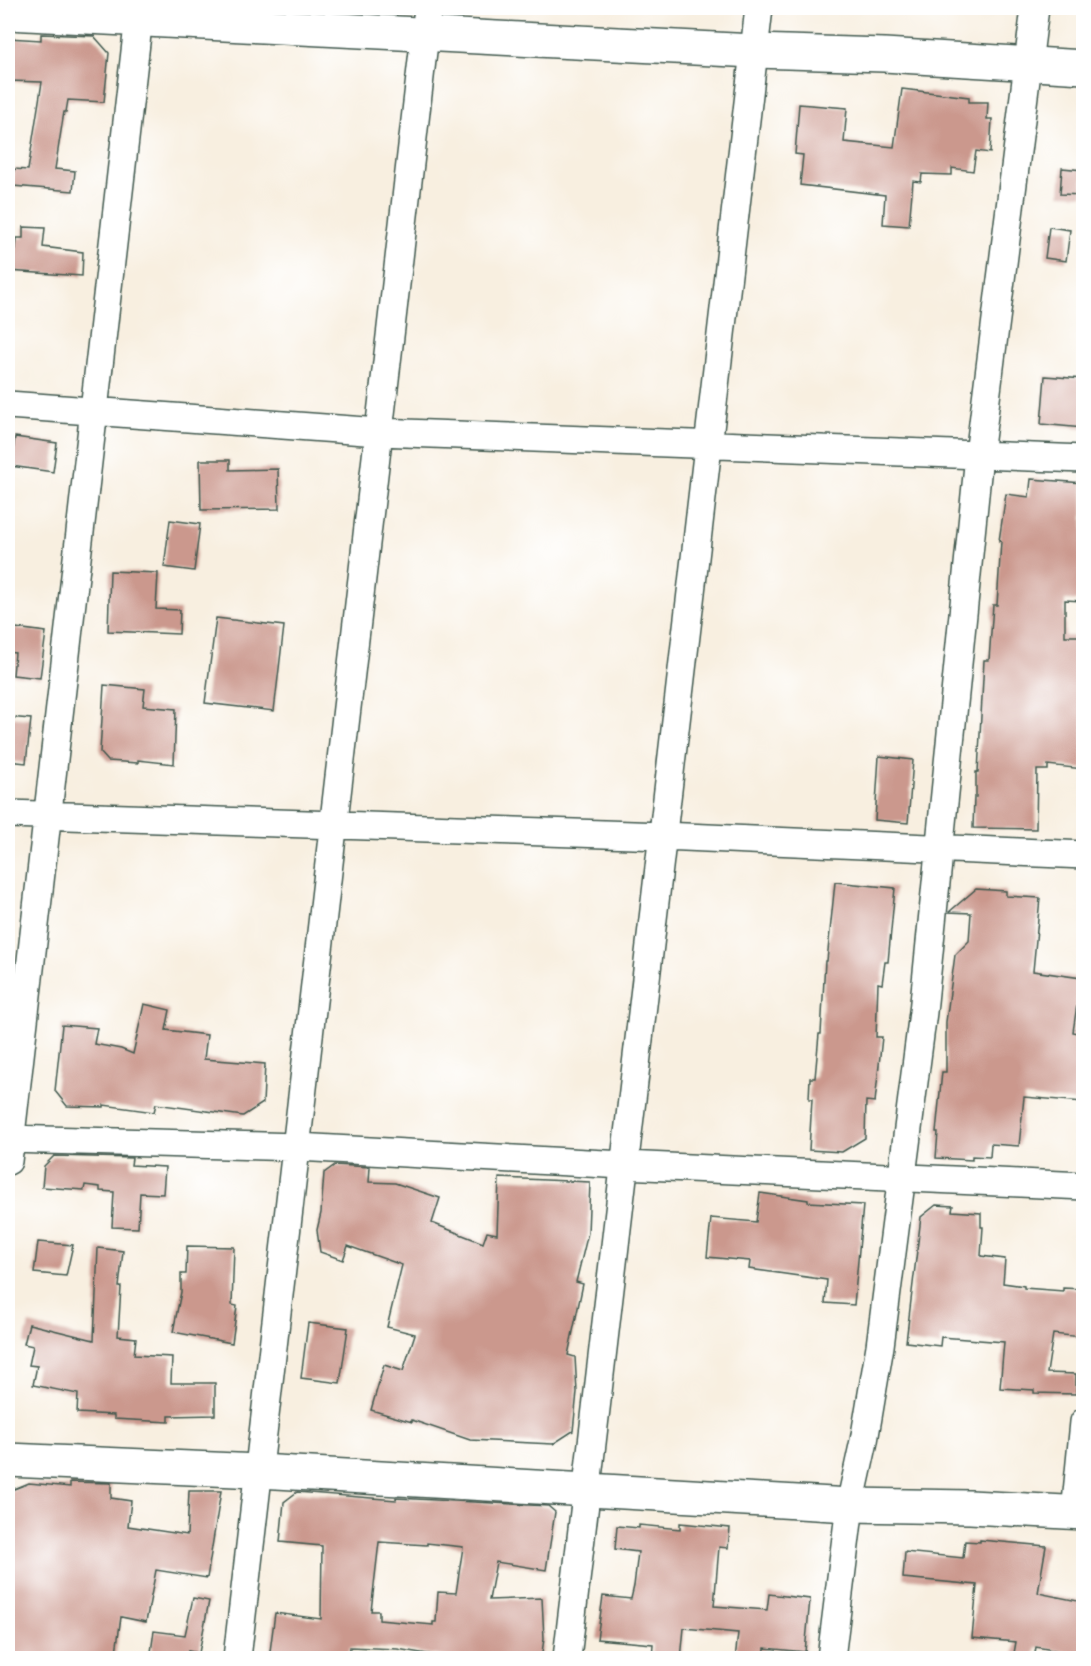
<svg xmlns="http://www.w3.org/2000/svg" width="1091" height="1666" viewBox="0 0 1091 1666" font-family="'Balsamiq Sans',sans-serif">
  <rect width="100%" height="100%" fill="#fff"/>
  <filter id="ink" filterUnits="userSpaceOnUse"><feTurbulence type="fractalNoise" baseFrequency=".0167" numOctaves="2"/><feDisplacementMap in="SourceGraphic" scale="12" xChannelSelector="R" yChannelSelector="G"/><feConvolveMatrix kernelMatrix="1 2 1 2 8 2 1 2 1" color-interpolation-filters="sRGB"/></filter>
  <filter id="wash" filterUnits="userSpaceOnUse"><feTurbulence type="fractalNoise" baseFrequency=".008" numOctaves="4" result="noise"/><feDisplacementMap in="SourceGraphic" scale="24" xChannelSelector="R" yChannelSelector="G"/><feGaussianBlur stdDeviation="1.35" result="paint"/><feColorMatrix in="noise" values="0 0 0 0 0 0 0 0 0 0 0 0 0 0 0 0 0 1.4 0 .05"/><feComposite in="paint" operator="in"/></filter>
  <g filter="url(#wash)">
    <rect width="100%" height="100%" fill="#f8efe0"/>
    <g id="blocks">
      <path fill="#cb988d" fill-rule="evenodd" d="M41,34l53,2 15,17 -5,49 -36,-2 -2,12h-2l-9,57 20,2 -2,20 -60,-5 1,-17 14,1 14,-88 -34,-1v-43l33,2z
        M902,89l67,8v5h19l-1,17h5l-2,34 -14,-2 -3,20 -21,-3v7l-30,-1 -1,8 -8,-1 -4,45 -26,-2 2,-29 -85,-10 3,-30 -8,-1 4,-50 48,4 -3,34 50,5z
        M1062,168l21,2v25l-23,-1z
        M23,227l22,1 -2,19 40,5 -1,24 -74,-5v-23l8,1 1,-11h6z
        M1049,227l21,3 -4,31 -21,-3z
        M1045,376l38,3v49l-42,-4z
        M15,437l42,6 -4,29 -42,-6z
        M200,460h30v10l48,-1 1,40 -78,1z
        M1031,479l52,4v118l-18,-1v36h18v133l-35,-4v5h-11l-1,59 -63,-1 1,-31h2v-25h2l6,-112h5l4,-55h4l4,-64h-2l7,-47 23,3z
        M170,520l30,4 -6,47 -30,-4z
        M110,571l48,2 -2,36 24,1 -1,24 -71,-3z
        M216,618l68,8 -10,85 -69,-8z
        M8,627l38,5 -6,46 -27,-3 2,-22 -7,-1z
        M104,685l41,4 -2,17 33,3 -2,55 -36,-4v3l-30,-2 -8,-9z
        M8,717l23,2 -5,44 -18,-2z
        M879,756l34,4 -5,63 -33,-3z
        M835,882l60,6 -7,74h-3l-3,22 -4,-1 -2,54h6l-7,65 -9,-1 -1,37 -23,14 -33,-2 3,-51h-3l1,-21h5l4,-44h2l4,-73h2z
        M976,889l30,2v5l34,2 -7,73 48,7 -8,54 10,2v68l-59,-5 -5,49 -28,-2 -1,13 -18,-1v4l-36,-2 2,-26h-2l6,-60h4v-50l9,-67 14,-14 2,-28 -22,-1z
        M144,1004l26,6 -4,20 41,5 -3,24 61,5 -2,39 -20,13 -87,-12 -2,8 -50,-7v2l-37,-1 -12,-15 7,-66 35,3 -3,16 27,5 12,5z
        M54,1156l78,2 -1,7 34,2 -2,27 -23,-1 -2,35 -26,-1 2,-35 -14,-1v-4l-15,-2 -1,5 -42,-3 2,-21z
        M335,1165l35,2 -1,15 26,1 45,15 -8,25 51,20 4,-11 10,2 2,-56 91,4 -2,51 -12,49 7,2 -15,71 7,2 2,35 -4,39 -20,13 -83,-4 -58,-20v2l-41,-12 13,-45 19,6 12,-37 -28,-7 15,-62 -54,-19 -5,14 -23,-8 -3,-22 4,-17 3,-40z
        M760,1193l48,7v2l55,3 -9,100 -29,-2 2,-23 -78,-11 1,-8 -43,-4 4,-39 45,4z
        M936,1205l17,1 -1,5 29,2v14h2l-2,29 24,3 -2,24 21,3v2l39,3v-3l20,1 -1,48 -29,-3 -6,39 29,1v20l-42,-1v-3l-34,-2 4,-46 -63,-5 -1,9 -34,-4 15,-125z
        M38,1242l35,3 -7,31 -32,-3z
        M187,1246l47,1 -2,58 5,1 -5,37 -59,-11 8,-40v-18h5z
        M98,1248l25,3 -4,36h2l-3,49 18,2 -2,17 38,2 -1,26h44v32l-46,1v6l-55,-3v-4l-37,-2 1,-19 -45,-9 4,-19 -8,-1 4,-19 -9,-2 5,-20 65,16z
        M308,1323l40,5 -8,55 -39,-5z
        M70,1482l41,1v15l20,3 -3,25 59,9 2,-44h32l-14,87 -51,-8 -10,52 -25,-5 -6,42h-107l1,-168 20,-8 41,4z
        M297,1492l99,8v-2l152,8 7,6 -9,58 -50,-8 -7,38 53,-2 2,41 -3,20h-84l-60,-10 -47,-2 -1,12h-80l6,-46 46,6 1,-73 -42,-4 4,-40zM379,1542l48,3v-2l36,4 -7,46 -18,-1 -2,30h-3v3l-54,-5v-9h-8z
        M680,1523l50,5 -2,20 -9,-1 -5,59 53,4 2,-16 41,5 -5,53 -40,-4 -1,11h-29l3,-26 -54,-5 -3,31h-29l1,-15 -56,-5 6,-43 28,3 3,-13 4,-34 -23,-3 2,-23 22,2v-3l41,4z
        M980,1540l66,6 -8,47 45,9v53l-47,-8 -2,12h-21l3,-17 -44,-4 5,-53 -74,-7 2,-26 58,6 2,-17 15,1z
        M193,1598l16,3 -10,52 -11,-2 -1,8h-37l4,-28 31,4z"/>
    </g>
  </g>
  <g filter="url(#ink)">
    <use href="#blocks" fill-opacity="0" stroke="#40584e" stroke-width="1.5"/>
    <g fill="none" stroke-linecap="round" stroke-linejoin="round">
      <defs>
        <path id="minor" d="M8,405l371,27 705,27
          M8,814l655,22 421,19
          M8,1139l289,8 327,18 460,21
          M8,1161l132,-1153
          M1075,1513l9,-91
          M237,1658l191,-1650
          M567,1658l192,-1650
          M831,1658l19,-153 14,-64 16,-95 43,-334 56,-557 56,-447"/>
        <path id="tertiary" d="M8,1460l251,11 591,34 120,2 114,6"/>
        <path id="secondary" d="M8,13l746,38 130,4 200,12"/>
      </defs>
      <use href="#minor" stroke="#40584e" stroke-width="30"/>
      <use href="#tertiary" stroke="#40584e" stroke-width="36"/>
      <use href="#secondary" stroke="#40584e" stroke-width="36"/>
      <use href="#minor" stroke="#fff" stroke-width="27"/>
      <use href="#tertiary" stroke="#fff" stroke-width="33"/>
      <use href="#secondary" stroke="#fff" stroke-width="33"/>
    </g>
  </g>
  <rect width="1091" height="1666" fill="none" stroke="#fff" stroke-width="30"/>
</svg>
